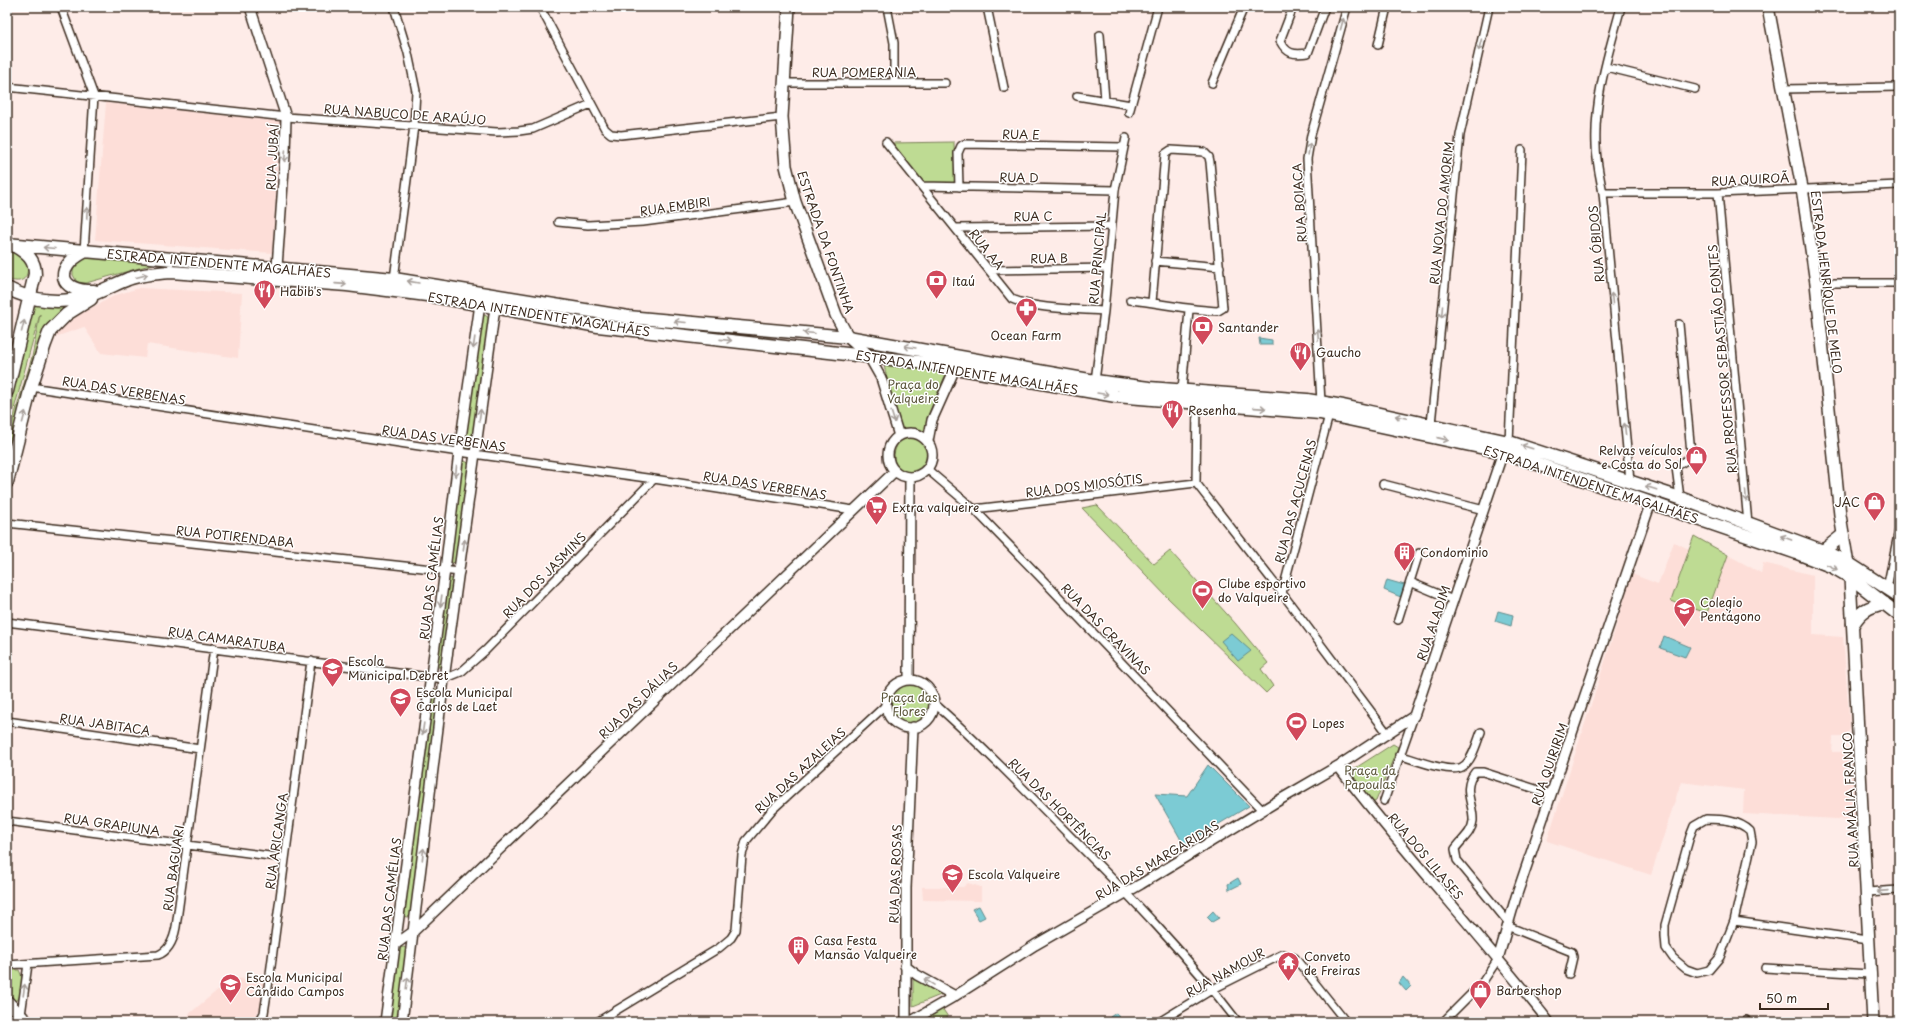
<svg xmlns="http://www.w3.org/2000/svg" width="1906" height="1029" viewBox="0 0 1906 1029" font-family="'Playpen Sans',sans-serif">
  <rect width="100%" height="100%" fill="#feece8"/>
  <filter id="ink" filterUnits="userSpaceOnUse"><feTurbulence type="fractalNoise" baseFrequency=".025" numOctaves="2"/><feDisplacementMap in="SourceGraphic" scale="8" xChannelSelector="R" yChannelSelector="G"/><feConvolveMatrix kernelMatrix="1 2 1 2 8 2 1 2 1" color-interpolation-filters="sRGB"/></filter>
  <g filter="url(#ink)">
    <path fill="#fdded8" d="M106,103l174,18 -8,132 -177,-13z
      M139,288l103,5 -4,65 -91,-14 -2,14 -44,-5 -17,-26 -29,10 11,-16 50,-26z
      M1674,542l15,7 -18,52 36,11 21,-57 33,18 2,-10 50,12v60l30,2 7,92 -3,5 -6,3h-8l-1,15h10l9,7 5,61 -113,-6 1,-24 -63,-8 -30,93 -104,-34 63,-195 22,-72 26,10z
      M968,883l13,4v14l-58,-1 -1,-13h41z
      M268,978l-8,31 -9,13h-60l-2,-8 42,-35z"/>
    <path fill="#bedb93" stroke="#7c8258" d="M954,142l1,42h-31l-33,-41z
      M7,252l7,1 13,8c3,17 -4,24 -20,18z
      M90,257l67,6 -71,20 -9,-1 -4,-7v-7l7,-7z
      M76,303l-16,12 -53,157v-32l25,-83 8,-43 -33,121v-37l24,-93z
      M485,315l5,4 -17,127 -6,2 -3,-3 17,-129z
      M884,365l63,6c-6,16 -18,37 -21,54 -3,17 9,39 -13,46 -8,2 -12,-1 -18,-7 -3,-17 3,-15 5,-28z
      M465,461l5,3 -13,99 -7,-1 11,-100z
      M1097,505l57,59 16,-13 65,72 33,40 -7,6 12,17 -7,7 -98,-95 -86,-90z
      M1694,536l34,19 -21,58 -36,-12z
      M451,578l3,1 -12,88h-6l12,-88z
      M908,682l12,2 7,11 3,10 -10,15 -8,6c-32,-6 -30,-32 -4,-44z
      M433,688l6,3 -27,222 -2,3 -4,1 -3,-2z
      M1393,744l5,3 -22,54 -4,2c-8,-10 -24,-22 -18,-34z
      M404,947l3,2 -9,73h-9l10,-74z
      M7,970h12c6,11 5,23 -4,33l-8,-9z
      M913,979l30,15 -30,12z
      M940,1005l8,12 -7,5h-22l-1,-5z"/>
    <path fill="#7bcbd4" stroke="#618b8b" d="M1259,338l13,2v5h-12z
      M1387,580l21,6 -5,12 -19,-8z
      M1498,611l15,4 -2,11 -16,-5z
      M1231,633l20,18 -13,10 -17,-20z
      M1664,636l26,11 -5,10 -25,-9z
      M1208,765l41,41 -65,39 -29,-51 32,2z
      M1238,878l3,6 -12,6 -1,-6z
      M979,906l6,11 -6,3 -7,-11z
      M1213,911l6,7 -7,4 -5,-5z
      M1403,977l8,9 -5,5 -7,-8z
      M1116,1013l6,9h-9l-3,-5z"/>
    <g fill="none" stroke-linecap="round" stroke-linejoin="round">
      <defs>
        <path id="minor" d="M61,7l33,89 -10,156
          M394,7l14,46 8,38 -2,35 -20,153
          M540,7l65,122 6,5 10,1 161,-18
          M887,7l7,36v40
          M987,7l17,81
          M1293,7l-13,34c7,13 13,14 28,12l17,-46
          M1621,7c-12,45 -27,90 -25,138 0,16 4,32 7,48l27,288
          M1100,35l5,65
          M1378,45l9,-38
          M1606,67l89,22
          M783,83h162
          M1212,83l32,-76
          M7,87l279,30 211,15 22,-1 14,-2 58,-25
          M1783,89l116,-2
          M1077,96l54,9
          M1129,113l29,-106
          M886,142l126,157c23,10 66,10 92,12
          M922,186l193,4
          M959,187l-1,-34 3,-7 3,-2 159,3
          M1603,193h115l181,-8
          M1718,193l30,331
          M558,222l30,3 55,-3 152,-20
          M956,228l155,-2
          M1155,261l65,6
          M990,270l118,-2
          M1816,283h83
          M1130,300c30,3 59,10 88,11l5,-3 -13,-146 -1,-5 -5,-5 -33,-2 -6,4 -13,148
          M1679,324l12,129 -2,5 -13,9 4,31
          M1095,381l9,-70 11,-121 11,-52
          M31,387l428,65 195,27 199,31
          M1182,390l7,-80
          M1321,402l-14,-243 4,-24 36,-128
          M1197,403l-1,80 86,110 106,141
          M1431,424l29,-289 29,-128
          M1509,442l13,-292
          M927,469l47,40 67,69 221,232
          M1383,484l101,26
          M974,509l222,-26
          M7,523l453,49
          M1410,582l43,18
          M1887,588l12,-58
          M1282,593l47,-178
          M1398,620l21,-67
          M7,622l437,57 17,-7 25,-22 168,-171
          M934,703c47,42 91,87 136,133 59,59 117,119 168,186
          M7,721l193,28
          M1399,755c14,4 51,19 63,12 10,-5 15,-25 19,-35
          M1384,801l30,-85
          M1706,819c15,0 33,1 44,12l2,11 -18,79 -14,36 -11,13 -12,3 -11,-4 -13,-11 -7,-10 -1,-12v-11l25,-89 4,-10z
          M7,821l278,37
          M1867,892l32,-2
          M1734,921l134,19
          M1508,922l-51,-62 -2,-11c6,-9 17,-16 18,-28 1,-18 -12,-31 2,-49h8l68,22
          M1507,926l65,26 1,5 -4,17
          M7,965l151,-10c11,-4 16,-17 18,-28l38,-279
          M1765,968l105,6
          M21,1015l7,-51
          M259,1022l5,-9 6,-39 41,-313
          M597,1022l122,-74 12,-10 5,-8 6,-75 4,-14 26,-31 114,-105
          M1159,1022l54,-33 70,-35 12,4 51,64
          M1443,1022l39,-39 16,-24
          M1746,1022v-2"/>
        <path id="tertiary" d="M250,7l36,110 -1,38 -8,112
          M868,355l13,23 18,58
          M888 455a22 22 0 1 1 44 0a22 22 0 1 1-44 0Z
          M928,441l4,-21 21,-47 -1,-11
          M909,680l1,-203
          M886 704a24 24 0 1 1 48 0a24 24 0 1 1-48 0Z
          M1338,766c67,88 143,169 211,256
          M396,944l18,-13 481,-460
          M1498,959l18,-62 135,-395
          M905,966l12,9 38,21
          M385,1022l60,-452 14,-118 21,-148
          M402,1022l42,-343 51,-371
          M906,1022v-134l7,-161
          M910,1022l45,-26 80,-51 106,-61 135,-82 62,-36 76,-50 89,-264"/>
        <path id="secondary" d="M789,7l-7,110 4,49 9,36 41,113 12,22 20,18
          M1768,7l34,181 14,95 24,232 10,62 23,445
          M7,1001l20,21"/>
        <path id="primary" d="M7,244l387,35 234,38 220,20 247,44 54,7 158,12 36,6 166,36 171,56 143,53 25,12 51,33
          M84,252c-30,16 -26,40 10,39
          M7,288c26,14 56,17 84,7 13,-5 25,-11 37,-16 14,-5 29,-6 43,-7l176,13 80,10 171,31 329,37 189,33 204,17 183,39 294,101 36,14 17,10 49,38
          M7,391l28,-117c0,-14 -8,-21 -20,-28
          M7,482l24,-95 14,-43 5,-13 17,-17 24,-15
          M1823,551l20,-16
          M1853,624c8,-13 15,-17 31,-21"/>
      </defs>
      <use href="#minor" stroke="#3b2a1e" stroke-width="10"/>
      <use href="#tertiary" stroke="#3b2a1e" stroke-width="12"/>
      <use href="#secondary" stroke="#3b2a1e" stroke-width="14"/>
      <use href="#primary" stroke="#3b2a1e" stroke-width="15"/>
      <use href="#minor" stroke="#fff" stroke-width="7"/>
      <use href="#tertiary" stroke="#fff" stroke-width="9"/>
      <use href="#secondary" stroke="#fff" stroke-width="11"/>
      <use href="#primary" stroke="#fff" stroke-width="12"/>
    </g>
    <defs><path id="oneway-shaft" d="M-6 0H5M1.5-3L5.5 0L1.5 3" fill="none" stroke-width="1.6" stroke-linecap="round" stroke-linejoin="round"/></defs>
    <g stroke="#a79f9a">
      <use href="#oneway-shaft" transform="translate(1342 24) rotate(-75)"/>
      <use href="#oneway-shaft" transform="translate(1480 45) rotate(104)"/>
      <use href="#oneway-shaft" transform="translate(1309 149) rotate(-82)"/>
      <use href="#oneway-shaft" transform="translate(285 156) rotate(94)"/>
      <use href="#oneway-shaft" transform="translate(87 213) rotate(-87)"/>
      <use href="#oneway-shaft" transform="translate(49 248) rotate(-175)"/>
      <use href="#oneway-shaft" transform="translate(142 276) rotate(-14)"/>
      <use href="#oneway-shaft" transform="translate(413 282) rotate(-170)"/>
      <use href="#oneway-shaft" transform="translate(341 284) rotate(4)"/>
      <use href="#oneway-shaft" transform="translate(1612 299) rotate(-96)"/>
      <use href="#oneway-shaft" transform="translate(1442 312) rotate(95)"/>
      <use href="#oneway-shaft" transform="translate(680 322) rotate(-175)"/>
      <use href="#oneway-shaft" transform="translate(23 326) rotate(-76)"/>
      <use href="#oneway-shaft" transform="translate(809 333) rotate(-175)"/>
      <use href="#oneway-shaft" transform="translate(1318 335) rotate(-93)"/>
      <use href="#oneway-shaft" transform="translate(726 340) rotate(6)"/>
      <use href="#oneway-shaft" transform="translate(474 343) rotate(98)"/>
      <use href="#oneway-shaft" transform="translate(910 347) rotate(-171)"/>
      <use href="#oneway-shaft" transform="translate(1103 394) rotate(9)"/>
      <use href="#oneway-shaft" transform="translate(1260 408) rotate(4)"/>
      <use href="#oneway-shaft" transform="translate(480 415) rotate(-82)"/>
      <use href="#oneway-shaft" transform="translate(24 417) rotate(-75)"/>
      <use href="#oneway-shaft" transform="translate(893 417) rotate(72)"/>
      <use href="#oneway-shaft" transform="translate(1401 417) rotate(-168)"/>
      <use href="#oneway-shaft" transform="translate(1625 429) rotate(-96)"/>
      <use href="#oneway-shaft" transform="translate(1443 439) rotate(13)"/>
      <use href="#oneway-shaft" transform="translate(1527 447) rotate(-163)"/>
      <use href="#oneway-shaft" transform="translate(456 471) rotate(96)"/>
      <use href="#oneway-shaft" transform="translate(1651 488) rotate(-162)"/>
      <use href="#oneway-shaft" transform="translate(1746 496) rotate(85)"/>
      <use href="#oneway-shaft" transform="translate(1786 538) rotate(-160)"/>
      <use href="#oneway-shaft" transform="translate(464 545) rotate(-83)"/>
      <use href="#oneway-shaft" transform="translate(1832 567) rotate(26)"/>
      <use href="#oneway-shaft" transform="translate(441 601) rotate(98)"/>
      <use href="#oneway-shaft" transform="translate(423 729) rotate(98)"/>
      <use href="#oneway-shaft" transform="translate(423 854) rotate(-83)"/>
      <use href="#oneway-shaft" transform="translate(1883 891) rotate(176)"/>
      <use href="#oneway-shaft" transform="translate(929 982) rotate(-148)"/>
      <use href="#oneway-shaft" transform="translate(407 983) rotate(-82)"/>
      <use href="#oneway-shaft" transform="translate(24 990) rotate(-82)"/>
    </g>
  </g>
  <defs>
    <symbol id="bank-pin" viewBox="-11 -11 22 30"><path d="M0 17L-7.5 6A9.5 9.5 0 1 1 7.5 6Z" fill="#d1495b" stroke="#fff"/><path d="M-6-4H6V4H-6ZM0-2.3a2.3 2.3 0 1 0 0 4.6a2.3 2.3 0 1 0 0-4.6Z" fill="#fff"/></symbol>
    <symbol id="restaurant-pin" viewBox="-11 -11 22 30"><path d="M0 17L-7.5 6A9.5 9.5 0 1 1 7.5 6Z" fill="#d1495b" stroke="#fff"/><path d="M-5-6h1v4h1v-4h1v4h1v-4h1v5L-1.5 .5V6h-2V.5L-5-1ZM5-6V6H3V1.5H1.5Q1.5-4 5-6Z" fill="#fff"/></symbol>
    <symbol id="pharmacy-pin" viewBox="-11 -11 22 30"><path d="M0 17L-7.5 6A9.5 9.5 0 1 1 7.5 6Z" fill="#d1495b" stroke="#fff"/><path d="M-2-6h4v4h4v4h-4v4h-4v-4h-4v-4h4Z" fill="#fff"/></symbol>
    <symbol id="shop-pin" viewBox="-11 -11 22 30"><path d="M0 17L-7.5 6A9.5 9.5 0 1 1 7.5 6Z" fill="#d1495b" stroke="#fff"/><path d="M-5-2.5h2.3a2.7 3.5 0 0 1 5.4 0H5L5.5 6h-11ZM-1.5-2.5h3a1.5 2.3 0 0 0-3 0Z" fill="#fff"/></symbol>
    <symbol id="supermarket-pin" viewBox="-11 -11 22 30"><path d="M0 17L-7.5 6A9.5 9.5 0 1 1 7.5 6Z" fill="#d1495b" stroke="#fff"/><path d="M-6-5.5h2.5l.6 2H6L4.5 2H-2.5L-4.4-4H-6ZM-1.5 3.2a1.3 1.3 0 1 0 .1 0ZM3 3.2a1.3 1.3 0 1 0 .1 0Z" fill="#fff"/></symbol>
    <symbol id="building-pin" viewBox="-11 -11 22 30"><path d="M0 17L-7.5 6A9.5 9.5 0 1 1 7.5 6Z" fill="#d1495b" stroke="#fff"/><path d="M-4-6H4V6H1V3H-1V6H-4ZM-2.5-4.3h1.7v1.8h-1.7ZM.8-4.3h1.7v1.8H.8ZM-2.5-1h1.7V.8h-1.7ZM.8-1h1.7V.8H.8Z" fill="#fff"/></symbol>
    <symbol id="stadium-pin" viewBox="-11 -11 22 30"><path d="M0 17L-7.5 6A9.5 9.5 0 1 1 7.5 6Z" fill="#d1495b" stroke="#fff"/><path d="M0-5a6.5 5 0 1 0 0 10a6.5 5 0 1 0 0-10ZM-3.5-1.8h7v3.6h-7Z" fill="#fff"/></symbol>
    <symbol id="school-pin" viewBox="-11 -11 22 30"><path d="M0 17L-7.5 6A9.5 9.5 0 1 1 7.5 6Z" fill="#d1495b" stroke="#fff"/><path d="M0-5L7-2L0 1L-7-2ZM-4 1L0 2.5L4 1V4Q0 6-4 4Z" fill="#fff"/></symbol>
    <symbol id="temple-pin" viewBox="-11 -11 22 30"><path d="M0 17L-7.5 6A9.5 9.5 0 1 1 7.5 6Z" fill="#d1495b" stroke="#fff"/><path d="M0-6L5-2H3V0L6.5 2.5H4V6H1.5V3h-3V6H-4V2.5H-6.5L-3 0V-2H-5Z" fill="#fff"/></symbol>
  </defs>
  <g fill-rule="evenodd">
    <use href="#bank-pin" x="924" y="268" width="25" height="34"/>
    <use href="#restaurant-pin" x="252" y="278" width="25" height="34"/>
    <use href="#pharmacy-pin" x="1014" y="296" width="25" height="34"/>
    <use href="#bank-pin" x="1190" y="314" width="25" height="34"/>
    <use href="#restaurant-pin" x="1288" y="340" width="25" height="34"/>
    <use href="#restaurant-pin" x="1160" y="398" width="25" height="34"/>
    <use href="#shop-pin" x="1684" y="444" width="25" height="34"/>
    <use href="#shop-pin" x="1862" y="490" width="25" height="34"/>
    <use href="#supermarket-pin" x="864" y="494" width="25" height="34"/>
    <use href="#building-pin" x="1392" y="540" width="25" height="34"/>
    <use href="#stadium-pin" x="1190" y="578" width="25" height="34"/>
    <use href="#school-pin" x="1672" y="596" width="25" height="34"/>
    <use href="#school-pin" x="320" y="656" width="25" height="34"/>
    <use href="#school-pin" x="388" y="686" width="25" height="34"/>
    <use href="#stadium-pin" x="1284" y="710" width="25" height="34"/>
    <use href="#school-pin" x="940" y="862" width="25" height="34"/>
    <use href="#building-pin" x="786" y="934" width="25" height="34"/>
    <use href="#temple-pin" x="1276" y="950" width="25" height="34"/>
    <use href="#school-pin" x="218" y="972" width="25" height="34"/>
    <use href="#shop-pin" x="1468" y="978" width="25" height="34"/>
  </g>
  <g text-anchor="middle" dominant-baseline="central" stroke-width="3" stroke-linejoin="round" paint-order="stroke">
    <g font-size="12" fill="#3b2a1e" stroke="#fff">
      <text x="864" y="72">RUA POMERANIA</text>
      <text transform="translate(405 114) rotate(4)">RUA NABUCO DE ARAÚJO</text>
      <text transform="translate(1021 134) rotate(1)">RUA E</text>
      <text transform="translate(272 157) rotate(-87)">RUA JUBAÍ</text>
      <text transform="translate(1019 177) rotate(1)">RUA D</text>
      <text transform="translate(1750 179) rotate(-3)">RUA QUIROÃ</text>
      <text transform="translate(1299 203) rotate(-94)">RUA BOIACA</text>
      <text transform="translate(675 206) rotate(-8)">RUA EMBIRI</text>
      <text transform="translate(1441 213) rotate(-84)">RUA NOVA DO AMORIM</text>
      <text transform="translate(1033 216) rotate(-1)">RUA C</text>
      <text transform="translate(826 242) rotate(71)">ESTRADA DA FONTINHA</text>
      <text transform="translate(1596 244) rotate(-95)">RUA ÓBIDOS</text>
      <text transform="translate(987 249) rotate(52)">RUA AA</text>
      <text transform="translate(1049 258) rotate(-1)">RUA B</text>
      <text transform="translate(1097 258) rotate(-85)">RUA PRINCIPAL</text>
      <text transform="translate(219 263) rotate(5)">ESTRADA INTENDENTE MAGALHÃES</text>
      <text transform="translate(1827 282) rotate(83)">ESTRADA HENRIQUE DE MELO</text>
      <text transform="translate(539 314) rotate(9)">ESTRADA INTENDENTE MAGALHÃES</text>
      <text transform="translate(1722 359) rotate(-95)">RUA PROFESSOR SEBASTIÃO FONTES</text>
      <text transform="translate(967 372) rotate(9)">ESTRADA INTENDENTE MAGALHÃES</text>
      <text transform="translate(124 390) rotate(9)">RUA DAS VERBENAS</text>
      <text transform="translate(444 438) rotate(8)">RUA DAS VERBENAS</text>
      <text transform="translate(1591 484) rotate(18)">ESTRADA INTENDENTE MAGALHÃES</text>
      <text transform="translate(765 485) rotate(9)">RUA DAS VERBENAS</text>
      <text transform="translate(1084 485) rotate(-7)">RUA DOS MIOSÓTIS</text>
      <text transform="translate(1295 501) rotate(-75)">RUA DAS AÇUCENAS</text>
      <text transform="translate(235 536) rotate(6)">RUA POTIRENDABA</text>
      <text transform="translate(544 575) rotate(-46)">RUA DOS JASMINS</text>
      <text transform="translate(431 578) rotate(-83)">RUA DAS CAMÉLIAS</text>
      <text transform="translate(1433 623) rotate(-71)">RUA ALADIM</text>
      <text transform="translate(1106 629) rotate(46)">RUA DAS CRAVINAS</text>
      <text transform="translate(227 639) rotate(8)">RUA CAMARATUBA</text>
      <text transform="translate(638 700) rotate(-44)">RUA DAS DÁLIAS</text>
      <text transform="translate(105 724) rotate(8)">RUA JABITACA</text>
      <text transform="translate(1549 764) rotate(-71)">RUA QUIRIRIM</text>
      <text transform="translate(800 770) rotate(-43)">RUA DAS AZALEIAS</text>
      <text transform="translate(1850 800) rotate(-93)">RUA AMÁLIA FRANCO</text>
      <text transform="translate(1060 809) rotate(45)">RUA DAS HORTÊNCIAS</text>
      <text transform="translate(112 824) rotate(8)">RUA GRAPIUNA</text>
      <text transform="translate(276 841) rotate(-82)">RUA ARICANGA</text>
      <text transform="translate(1426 856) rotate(50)">RUA DOS LILASES</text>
      <text transform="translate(1157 860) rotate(-31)">RUA DAS MARGARIDAS</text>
      <text transform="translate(173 868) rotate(-82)">RUA BAGUARI</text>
      <text transform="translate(895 874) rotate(-88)">RUA DAS ROSAS</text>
      <text transform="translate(389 899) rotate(-83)">RUA DAS CAMÉLIAS</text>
      <text transform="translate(1225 972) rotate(-29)">RUA NAMOUR</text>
    </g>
    <g font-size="12" fill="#3b2a1e" stroke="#fff" text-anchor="start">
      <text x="952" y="281">Itaú</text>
      <text x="280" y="291">Habib's</text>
      <text x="1218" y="327">Santander</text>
      <text x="1026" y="335" text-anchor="middle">Ocean Farm</text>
      <text x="1316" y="352">Gaucho</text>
      <text x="1188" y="410">Resenha</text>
      <text x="1682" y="450" text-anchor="end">Relvas veículos<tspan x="1682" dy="14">e Costa do Sol</tspan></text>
      <text x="1860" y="502" text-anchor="end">JAC</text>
      <text x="892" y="507">Extra valqueire</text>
      <text x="1420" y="552">Condominio</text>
      <text x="1218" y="583">Clube esportivo<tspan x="1218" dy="14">do Valqueire</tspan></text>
      <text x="1700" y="602">Colegio<tspan x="1700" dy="14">Pentágono</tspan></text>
      <text x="348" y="661">Escola<tspan x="348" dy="14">Municipal Debret</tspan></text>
      <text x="416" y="692">Escola Municipal<tspan x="416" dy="14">Carlos de Laet</tspan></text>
      <text x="1312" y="723">Lopes</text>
      <text x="968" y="874">Escola Valqueire</text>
      <text x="814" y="940">Casa Festa<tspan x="814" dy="14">Mansão Valqueire</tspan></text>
      <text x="1304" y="956">Conveto<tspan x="1304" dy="14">de Freiras</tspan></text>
      <text x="246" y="977">Escola Municipal<tspan x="246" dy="14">Cândido Campos</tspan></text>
      <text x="1496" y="990">Barbershop</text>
    </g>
    <g font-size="12" fill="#5c563b" stroke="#fff">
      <text x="913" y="384">Praça do<tspan x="913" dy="14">Valqueire</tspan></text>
      <text x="909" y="697">Praça das<tspan x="909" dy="14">Flores</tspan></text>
      <text x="1370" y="770">Praça da<tspan x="1370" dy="14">Papoulas</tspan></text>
    </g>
  </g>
  <rect width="1906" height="1029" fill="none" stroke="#fff" stroke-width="24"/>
  <rect x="12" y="12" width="1882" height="1005" fill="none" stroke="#3b2a1e" stroke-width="1.5" filter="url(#ink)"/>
  <path d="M1760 1003v6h68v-6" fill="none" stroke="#3b2a1e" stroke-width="2"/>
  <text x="1766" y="1003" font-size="12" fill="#3b2a1e" stroke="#ffffff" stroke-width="3" paint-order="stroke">50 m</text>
</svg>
